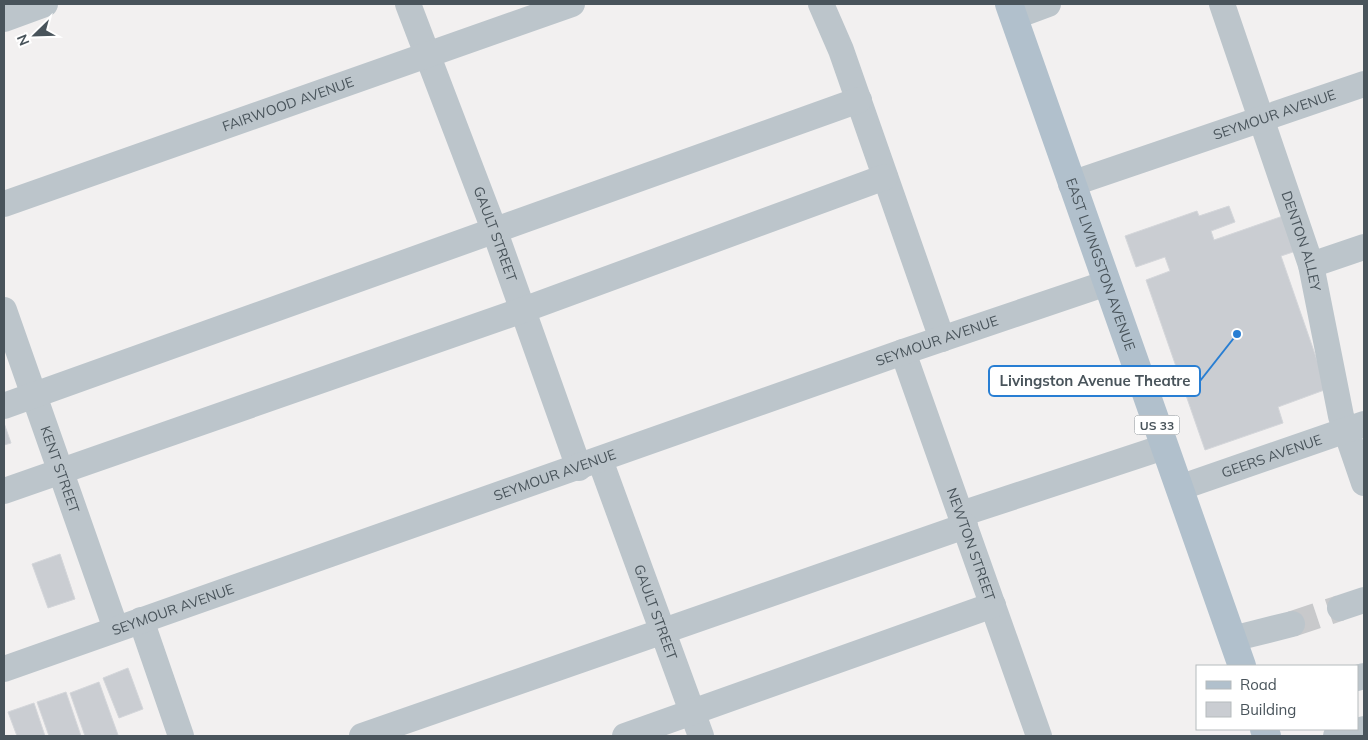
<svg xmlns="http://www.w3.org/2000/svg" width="1368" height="740" viewBox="0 0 1368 740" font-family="Mulish,sans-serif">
  <rect width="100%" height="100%" fill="#f2f0f0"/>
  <path fill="#cacdd2" stroke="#d4d6da" d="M1229,206l6,16 -24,9 3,9 69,-24 13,35 -15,5 46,133 -49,18 5,16 -78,27 -59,-170 24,-9 -5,-14 -29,10 -11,-31 72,-25 2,5z
    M4,423l7,20 -7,2z
    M60,554l15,45 -27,9 -16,-44z
    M128,668l15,41 -24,9 -16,-40z
    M99,682l19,53 -3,1h-30l-15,-43z
    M66,692l15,44h-32l-12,-34z
    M34,703l11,33h-28l-9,-24z"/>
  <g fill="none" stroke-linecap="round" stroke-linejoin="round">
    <path stroke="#c8c9cb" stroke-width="26" stroke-dasharray="26 13" stroke-linecap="butt" d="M1292,624l48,-16"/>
    <g stroke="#bcc5cb" stroke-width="26">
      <path id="s1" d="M408,4l87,228 84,236"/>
      <path d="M821,4l20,46 101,289"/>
      <path id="s2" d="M1222,4l89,261 30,151 23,67"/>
      <path d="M1013,17l35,-13"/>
      <path d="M4,19l41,-15"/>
      <path id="s3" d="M1071,184l293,-100"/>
      <path id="s4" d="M4,204l568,-200"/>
      <path d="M1311,265l53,-18"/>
      <path id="s5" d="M4,310l112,319"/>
      <path id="s6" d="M903,352l136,384"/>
      <path d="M4,406l855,-306"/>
      <path id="s7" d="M600,460l101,276"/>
      <path id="s8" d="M1179,488l185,-64"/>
      <path d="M4,491l519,-181 362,-133"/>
      <path d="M961,514l203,-67"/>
      <path d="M1340,608l24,-8"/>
      <path d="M141,620l40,116"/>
      <path d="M1232,639l60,-15"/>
      <path id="s9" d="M4,669l899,-317 204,-69"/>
      <path d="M1357,678l7,-2"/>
      <path d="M362,736l603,-210"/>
      <path d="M625,736l368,-131"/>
      <path d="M1336,736l28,-7"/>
    </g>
    <g stroke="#b1c0cc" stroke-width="28">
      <path id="s10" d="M1009,4l233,662"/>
      <path d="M1264,729l3,7"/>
    </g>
  </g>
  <g text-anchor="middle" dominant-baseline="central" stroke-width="4" stroke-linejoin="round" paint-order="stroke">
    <rect fill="#fff" stroke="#80878c" stroke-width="1" x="1134.5" y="415.5" width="45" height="19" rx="4"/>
    <g font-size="12" font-weight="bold" fill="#49545b">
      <text x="1157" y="425">US 33</text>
    </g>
    <g font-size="14" fill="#49545b" stroke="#fff">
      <text stroke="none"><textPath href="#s4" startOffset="301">FAIRWOOD AVENUE</textPath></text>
      <text stroke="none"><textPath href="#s3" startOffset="215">SEYMOUR AVENUE</textPath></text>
      <text stroke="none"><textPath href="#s1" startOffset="246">GAULT STREET</textPath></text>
      <text stroke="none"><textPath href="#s2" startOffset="250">DENTON ALLEY</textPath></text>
      <text stroke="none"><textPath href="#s10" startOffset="276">EAST LIVINGSTON AVENUE</textPath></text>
      <text stroke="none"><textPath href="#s9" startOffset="989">SEYMOUR AVENUE</textPath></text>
      <text stroke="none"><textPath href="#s8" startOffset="98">GEERS AVENUE</textPath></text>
      <text stroke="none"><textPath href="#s5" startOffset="169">KENT STREET</textPath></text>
      <text stroke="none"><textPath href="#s9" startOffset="584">SEYMOUR AVENUE</textPath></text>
      <text stroke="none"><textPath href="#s6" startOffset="204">NEWTON STREET</textPath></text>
      <text stroke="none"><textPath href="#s9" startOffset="179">SEYMOUR AVENUE</textPath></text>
      <text stroke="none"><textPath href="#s7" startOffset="162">GAULT STREET</textPath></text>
    </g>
  </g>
  <path fill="none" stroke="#287ed3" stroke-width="2" d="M1237 334L1200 381"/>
  <circle fill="#287ed3" stroke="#fff" stroke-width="2" cx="1237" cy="334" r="5"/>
  <rect fill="#fff" stroke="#287ed3" stroke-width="2" x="989" y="366" width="211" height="30" rx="5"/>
  <g font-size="15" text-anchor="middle" font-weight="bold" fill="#49545b">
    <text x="1095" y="386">Livingston Avenue Theatre</text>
  </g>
  <rect width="1368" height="740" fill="none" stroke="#49545b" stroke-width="10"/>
  <rect x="1196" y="665" width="162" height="65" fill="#ffffff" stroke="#b6bbbd"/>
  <rect x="1206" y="681" width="25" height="8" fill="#b1c0cc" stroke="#b6bbbd"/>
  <text x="1240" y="690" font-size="15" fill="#49545b">Road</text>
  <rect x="1206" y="702" width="25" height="15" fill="#cacdd2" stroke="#b6bbbd"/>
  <text x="1240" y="715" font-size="15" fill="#49545b">Building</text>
  <g transform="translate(35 35) rotate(247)" stroke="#ffffff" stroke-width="4" paint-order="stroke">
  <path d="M0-4L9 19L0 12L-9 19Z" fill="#49545b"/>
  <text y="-8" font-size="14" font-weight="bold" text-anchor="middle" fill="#49545b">N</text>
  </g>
</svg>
